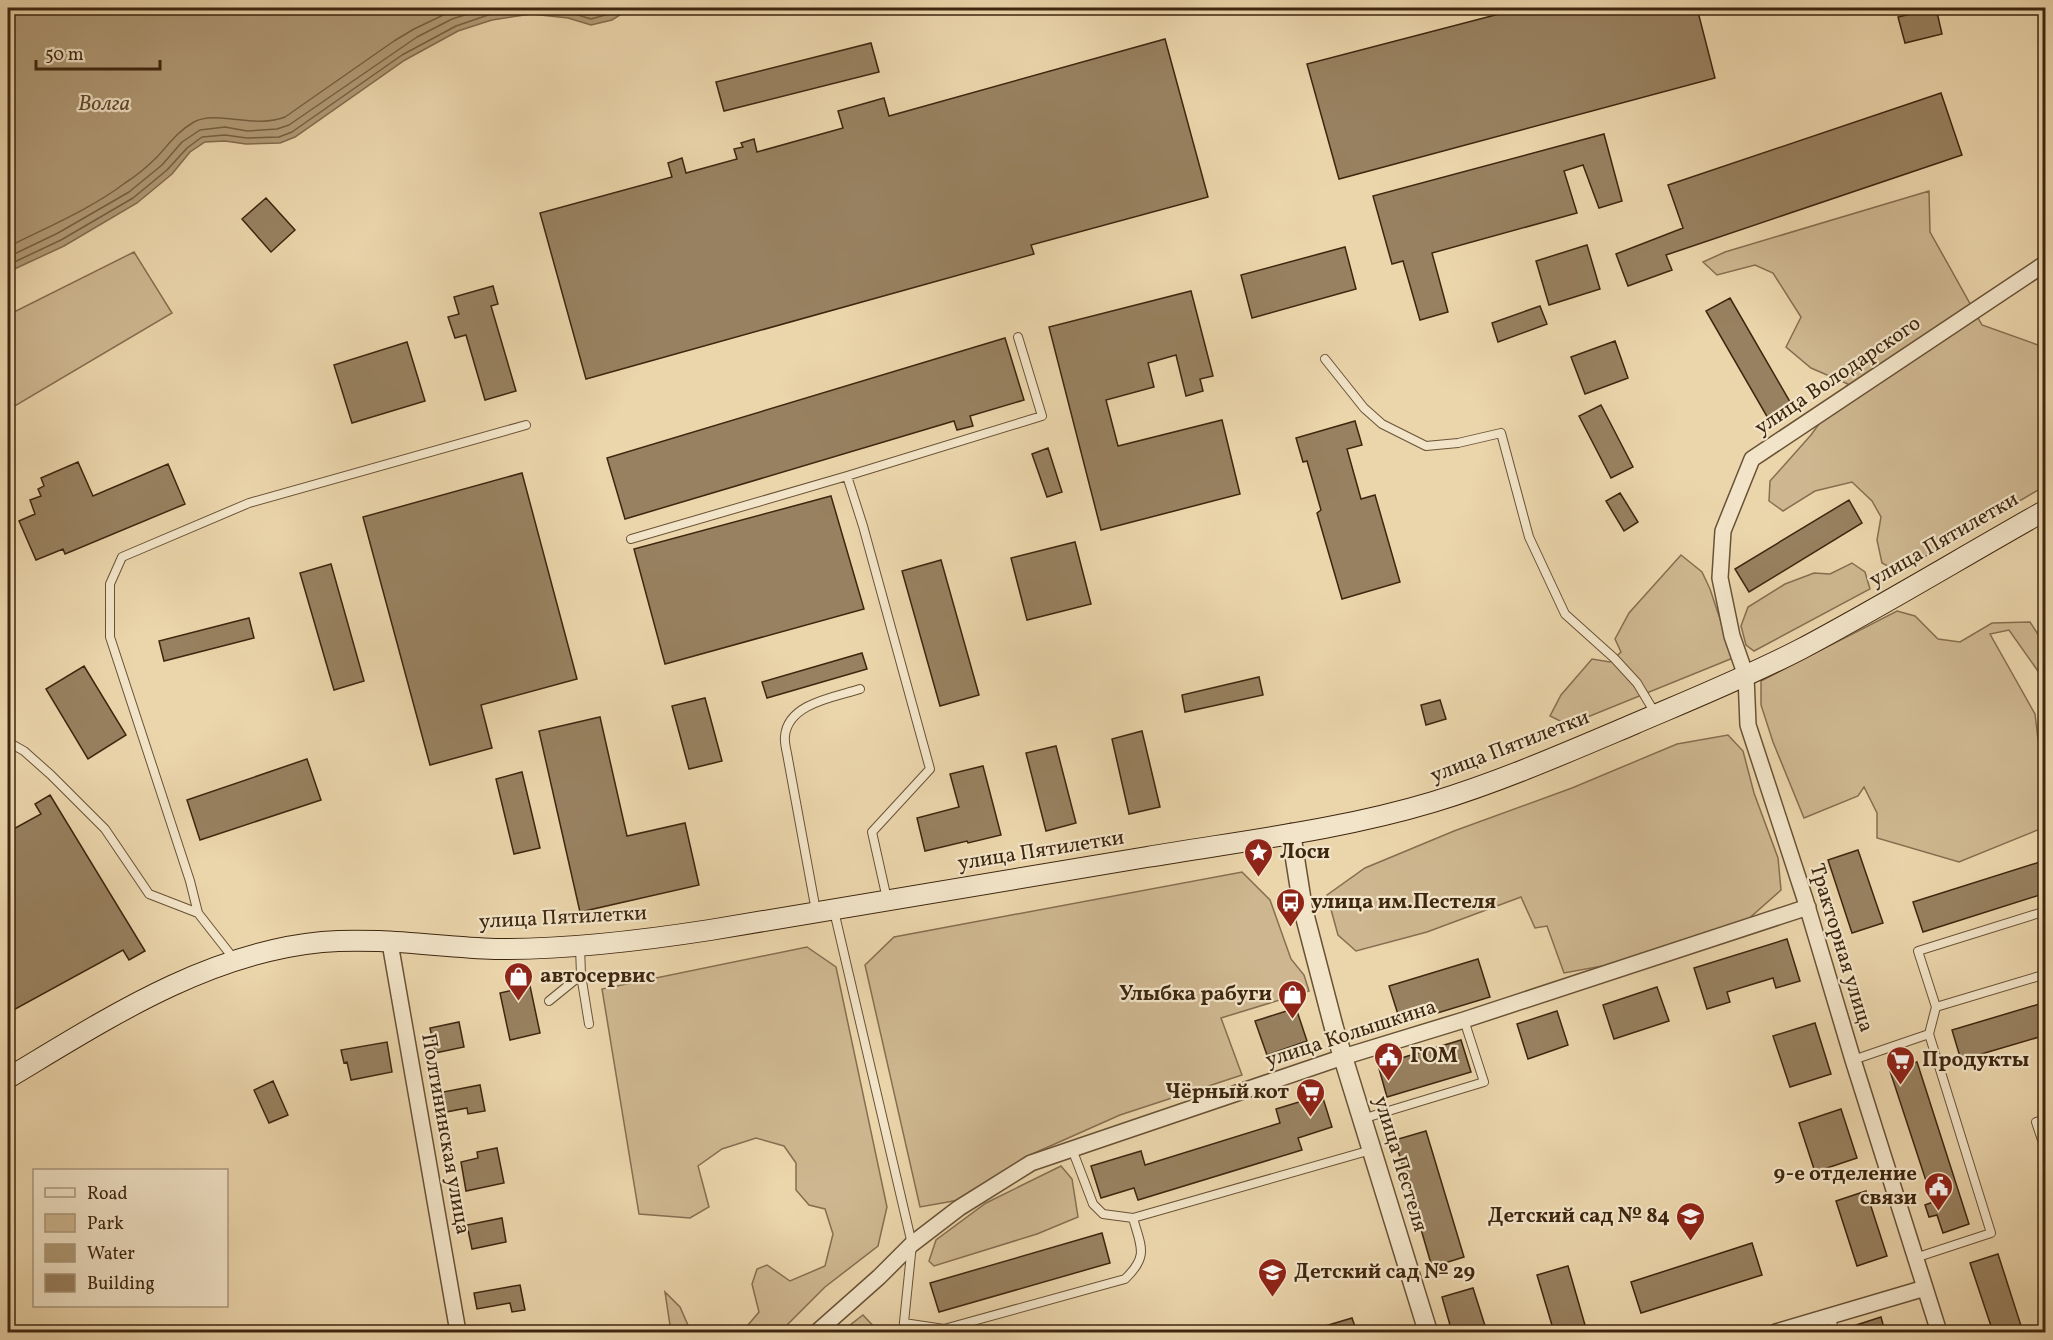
<svg xmlns="http://www.w3.org/2000/svg" width="2053" height="1340" viewBox="0 0 2053 1340" font-family="Vollkorn,serif">
  <rect width="100%" height="100%" fill="#ebd5ab"/>
  <filter id="stains"><feTurbulence type="fractalNoise" baseFrequency=".00333" numOctaves="4"/><feColorMatrix values="0 0 0 0 .2 0 0 0 0 .09 0 0 0 0 .02 0 0 0 .5 -.17"/></filter>
  <radialGradient id="worn" r=".72"><stop offset=".6" stop-color="#630" stop-opacity="0"/><stop offset="1" stop-color="#630" stop-opacity=".3"/></radialGradient>
  <path fill="#ceb790" stroke="#866e50" stroke-width="1.5" d="M1929,191l1,41 52,93 56,20 7,11v130l-146,86 -17,-9 -5,-23 4,-23 -9,-16 -20,-19 -37,9 -32,20 -14,-10 1,-20 41,-46 37,-51 -37,-16 -25,-21 15,-30 -28,-44 -18,-8 -38,10 -14,-13 22,-10z
    M134,252l38,61 -164,97v-95z
    M1681,555l21,17 8,17 23,69 -165,67 -18,-9 11,-21 31,-36 18,3 11,-10 -6,-13 14,-26z
    M1852,563l13,9 5,17 -116,62 -8,-6 -5,-19 7,-19 37,-23 29,-11 16,1z
    M1897,611l18,5 23,23 22,3 32,-19 38,-1 15,23v27l-5,2 -31,-44 -19,4 45,80 3,25 7,13v75l-86,35 -82,-24v-25l-13,-26 -6,9 -54,22 -31,-76 -12,-37v-24z
    M1728,735l15,16 11,42 24,65 3,32 -35,31 -138,44 -44,8 -17,-47 -12,2 -14,-31 -94,35 -71,19 -18,-16 -11,-40 38,-27 89,-37 118,-43 105,-44z
    M1242,872l28,28 21,59 13,16 5,16 -88,27 21,57 -122,40 -90,40 -71,45 -39,7 -55,-242 29,-28z
    M807,947l29,20 51,240 -9,39 -53,41 -45,45h-38l17,-20 -7,-28 5,-15 10,-4 23,16 35,-15 8,-32 -8,-25 -16,-4 -13,-15v-27l-12,-17 -28,-8 -34,11 -24,17 11,41 -19,11 -51,-4 -37,-225z
    M1061,1166l11,13 6,38 -41,17 -103,32 -5,-5 7,-21 50,-37z
    M665,1292l15,15 11,25h-20z
    M863,1315l16,17h-38z"/>
  <path fill="#b09a76" stroke="#826c4d" stroke-width="1.5" d="M8,8h623l-19,12 -21,5 -23,-7 -37,-4 -39,6 -34,11 -53,29 -110,77 -15,6 -34,1 -21,-3 -20,1 -15,10 -18,22 -35,29 -73,43 -56,26z"/>
  <g fill="none" stroke-linecap="round" stroke-linejoin="round">
    <path stroke="#776042" stroke-width="1.5" d="M8,247c37,-19 83,-38 117,-64 11,-7 23,-17 32,-26 12,-13 21,-26 37,-35 23,-12 61,7 91,-5l109,-76 20,-12 44,-21
      M8,257l50,-24 71,-41 33,-27 20,-23 18,-12 25,-3 22,4 30,-2 12,-4 128,-88 35,-18 35,-11
      M8,265l53,-25 72,-42 34,-28 20,-22 15,-11 23,-2 22,3 32,-1 13,-5 110,-77 54,-29 35,-12 40,-6 37,4 23,7 18,-5 13,-6"/>
  </g>
  <path fill="#988160" stroke="#3e260f" stroke-width="1.5" d="M1522,8h175l18,70 -376,101 -32,-115z
    M1936,8l6,26 -37,9 -7,-26z
    M1165,39l43,158 -177,48 3,9 -448,125 -46,-166 132,-36 -4,-14 14,-5 4,15 51,-14 -3,-10 9,-2 -2,-4 13,-4 3,13 86,-24 -5,-17 46,-13 5,18z
    M871,43l8,29 -155,39 -8,-29z
    M1941,93l21,62 -296,100 6,15 -44,16 -12,-32 67,-26 -15,-43z
    M1604,134l18,67 -23,7 -16,-43 -19,6 13,42 -145,40 16,59 -28,8 -17,-59 -11,3 -19,-68z
    M266,198l29,32 -24,22 -29,-33z
    M1587,245l13,44 -51,16 -13,-44z
    M1345,247l11,42 -104,29 -11,-43z
    M493,286l5,18 -7,2 25,85 -31,9 -19,-65 -11,3 -7,-21 11,-3 -5,-17z
    M1191,291l22,85 -13,3 3,12 -17,5 -10,-41 -28,8 6,24 -48,13 12,46 104,-26 18,74 -139,36 -52,-203z
    M1730,298l63,109 -24,13 -63,-109z
    M1540,306l7,18 -49,18 -6,-19z
    M1005,338l19,62 -54,16 3,10 -16,4 -3,-9 -329,98 -18,-61z
    M1615,341l13,37 -43,16 -14,-37z
    M407,342l18,59 -73,22 -18,-58z
    M1601,405l32,62 -22,11 -32,-62z
    M1355,421l7,24 -15,4 14,50 14,-4 25,87 -58,17 -25,-86 4,-3 -14,-49 -4,1 -7,-24z
    M1048,448l14,44 -15,5 -15,-43z
    M78,462l15,34 75,-32 17,40 -120,50 -2,-5 -27,11 -17,-39 16,-7 -5,-14 11,-4 -3,-7 6,-3 -3,-8z
    M522,473l55,206 -96,26 11,43 -62,17 -67,-248z
    M1620,493l18,29 -14,9 -18,-30z
    M831,496l33,113 -199,55 -31,-115z
    M1849,500l13,23 -113,69 -14,-23z
    M1075,542l16,62 -64,16 -16,-62z
    M941,560l38,135 -39,11 -38,-135z
    M331,564l33,117 -30,9 -34,-117z
    M249,618l5,20 -90,23 -5,-20z
    M862,653l5,16 -100,29 -5,-16z
    M84,666l42,69 -38,24 -42,-70z
    M1259,677l4,18 -78,17 -3,-17z
    M705,698l17,63 -33,8 -17,-63z
    M1440,700l6,19 -20,6 -5,-20z
    M600,717l27,119 58,-13 14,62 -119,27 -41,-181z
    M1142,731l18,76 -31,7 -17,-75z
    M1056,746l20,77 -30,8 -20,-78z
    M307,759l14,41 -121,40 -13,-40z
    M983,766l18,69 -33,8 -1,-2 -42,10 -8,-33 42,-11 -9,-33z
    M522,772l18,76 -26,6 -18,-75z
    M50,795l95,156 -16,9 -6,-10 -115,63v-181l33,-18 -6,-10z
    M1858,850l25,73 -31,10 -24,-73z
    M2046,860v33l-123,39 -10,-30z
    M1787,939l13,42 -24,7 -3,-10 -46,14 3,10 -23,7 -13,-41z
    M1478,959l12,38 -89,27 -12,-38z
    M530,986l10,47 -30,7 -10,-47z
    M1657,987l12,34 -55,18 -11,-34z
    M2046,1002v33l-85,25 -9,-30z
    M1296,1008l11,33 -40,14 -12,-34z
    M1557,1011l11,34 -40,14 -11,-35z
    M459,1022l5,25 -29,6 -5,-25z
    M1815,1023l16,51 -41,13 -17,-51z
    M1461,1040l10,32 -84,25 -9,-32z
    M387,1042l5,30 -41,8 -4,-18 -3,1 -3,-13z
    M1917,1062l52,162 -26,9 -6,-18 -8,2 -4,-12 8,-3 -43,-131z
    M273,1081l15,34 -19,8 -15,-33z
    M480,1085l5,26 -17,3 -1,-6 -21,4 -3,-20z
    M1322,1095l10,32 -34,11 4,12 -164,50 -4,-12 -33,10 -10,-32 50,-15 4,14 135,-42 -4,-14z
    M1841,1109l16,49 -42,14 -16,-49z
    M1426,1131l38,126 -32,10 -37,-127z
    M497,1148l7,35 -38,8 -5,-29 17,-4 -1,-6z
    M1866,1191l21,65 -30,10 -21,-65z
    M502,1218l4,24 -34,7 -5,-24z
    M1102,1233l8,30 -171,49 -9,-29z
    M1752,1243l10,32 -121,38 -10,-31z
    M1998,1254l25,78h-30l-23,-69z
    M1568,1266l19,66h-33l-17,-57z
    M520,1285l5,25 -13,2 -2,-9 -33,6 -3,-16z
    M1473,1288l14,44h-35l-10,-35z
    M1881,1317l4,15h-43l-1,-2z
    M1352,1318l5,14h-41l-1,-3z"/>
  <g fill="none" stroke-linecap="round" stroke-linejoin="round">
    <defs>
      <path id="service" d="M1325,359l39,49 18,16 44,22 32,-3 43,-10 28,104 36,77 49,44 23,25 18,30
        M847,476l16,50 67,243 -58,63 15,67
        M631,539l216,-63 195,-60 -24,-79
        M8,742l16,9 27,24 54,54 44,65 49,19
        M816,911l-28,-152c-1,-7 -4,-16 -3,-23 3,-33 51,-39 75,-47
        M834,911l78,333 -9,88
        M580,947l1,28 8,49
        M234,959l-36,-46 -8,-32 -80,-244v-53l12,-27 127,-54 277,-78
        M549,1001l32,-26
        M1936,1007l-18,-56 128,-40
        M1853,1060l76,-26 7,-27 110,-33
        M1362,1119l122,-37 -20,-62
        M2046,1119l-10,3 10,30
        M1072,1149l21,55 10,10 30,4 238,-68
        M1915,1258l76,-25 -62,-199
        M1830,1316l5,16
        M904,1323l40,6 181,-50c24,-23 16,-32 8,-61"/>
      <path id="minor" d="M390,943l68,389
        M817,1332l62,-55 33,-33 47,-36 72,-45 312,-106 121,-37 344,-113
        M1776,1332l149,-44
        M1939,1332l-86,-272 -48,-161 -57,-174 -2,-49 -14,-40 -12,-58 3,-47 29,-72 294,-196"/>
      <path id="tertiary" d="M1291,833l12,76 31,119 94,304"/>
      <path id="secondary" d="M8,1078c97,-58 198,-125 314,-136 57,-5 116,5 173,7 71,1 144,-8 215,-19 145,-24 291,-48 437,-73 95,-16 193,-27 286,-55 69,-21 135,-50 201,-78 56,-24 113,-47 167,-75 83,-44 163,-93 245,-139"/>
    </defs>
    <use href="#service" stroke="#695236" stroke-width="10"/>
    <use href="#minor" stroke="#695236" stroke-width="18"/>
    <use href="#tertiary" stroke="#695236" stroke-width="21"/>
    <use href="#secondary" stroke="#3e260f" stroke-width="22"/>
    <use href="#service" stroke="#f2e4c8" stroke-width="8"/>
    <use href="#minor" stroke="#f2e4c8" stroke-width="15"/>
    <use href="#tertiary" stroke="#f2e4c8" stroke-width="18"/>
    <use href="#secondary" stroke="#f2e4c8" stroke-width="20"/>
  </g>
  <defs>
    <symbol id="sight-pin" viewBox="-11 -11 22 30"><path d="M0 17L-7.5 6A9.5 9.5 0 1 1 7.5 6Z" fill="#8f2418" stroke="#f2e4c8"/><path d="M0-6L1.8-2.2L6-1.7L2.9 1.2L3.7 5.4L0 3.3L-3.7 5.4L-2.9 1.2L-6-1.7L-1.8-2.2Z" fill="#fff"/></symbol>
    <symbol id="bus-pin" viewBox="-11 -11 22 30"><path d="M0 17L-7.5 6A9.5 9.5 0 1 1 7.5 6Z" fill="#8f2418" stroke="#f2e4c8"/><path d="M-5-6H5V4H4V6H2V4H-2V6H-4V4H-5ZM-3.5-4V0h7V-4ZM-3.5 1.2v1.5H-2V1.2ZM2 1.2v1.5H3.5V1.2Z" fill="#fff"/></symbol>
    <symbol id="shop-pin" viewBox="-11 -11 22 30"><path d="M0 17L-7.5 6A9.5 9.5 0 1 1 7.5 6Z" fill="#8f2418" stroke="#f2e4c8"/><path d="M-5-2.5h2.3a2.7 3.5 0 0 1 5.4 0H5L5.5 6h-11ZM-1.5-2.5h3a1.5 2.3 0 0 0-3 0Z" fill="#fff"/></symbol>
    <symbol id="civic-pin" viewBox="-11 -11 22 30"><path d="M0 17L-7.5 6A9.5 9.5 0 1 1 7.5 6Z" fill="#8f2418" stroke="#f2e4c8"/><path d="M-.6-6.5H3V-4.5H.6V-3L4-1V1h2V6H-6V1h2V-1L-.6-3ZM-1.2 2.5V6h2.4V2.5Z" fill="#fff"/></symbol>
    <symbol id="supermarket-pin" viewBox="-11 -11 22 30"><path d="M0 17L-7.5 6A9.5 9.5 0 1 1 7.5 6Z" fill="#8f2418" stroke="#f2e4c8"/><path d="M-6-5.5h2.5l.6 2H6L4.5 2H-2.5L-4.4-4H-6ZM-1.5 3.2a1.3 1.3 0 1 0 .1 0ZM3 3.2a1.3 1.3 0 1 0 .1 0Z" fill="#fff"/></symbol>
    <symbol id="school-pin" viewBox="-11 -11 22 30"><path d="M0 17L-7.5 6A9.5 9.5 0 1 1 7.5 6Z" fill="#8f2418" stroke="#f2e4c8"/><path d="M0-5L7-2L0 1L-7-2ZM-4 1L0 2.5L4 1V4Q0 6-4 4Z" fill="#fff"/></symbol>
  </defs>
  <g fill-rule="evenodd">
    <use href="#sight-pin" x="1242" y="836" width="33" height="45"/>
    <use href="#bus-pin" x="1274" y="886" width="33" height="45"/>
    <use href="#shop-pin" x="502" y="960" width="33" height="45"/>
    <use href="#shop-pin" x="1276" y="978" width="33" height="45"/>
    <use href="#civic-pin" x="1372" y="1040" width="33" height="45"/>
    <use href="#supermarket-pin" x="1884" y="1044" width="33" height="45"/>
    <use href="#supermarket-pin" x="1294" y="1076" width="33" height="45"/>
    <use href="#civic-pin" x="1922" y="1170" width="33" height="45"/>
    <use href="#school-pin" x="1674" y="1200" width="33" height="45"/>
    <use href="#school-pin" x="1256" y="1256" width="33" height="45"/>
  </g>
  <g text-anchor="middle" dominant-baseline="central" stroke-width="4.5" stroke-linejoin="round" paint-order="stroke">
    <g font-size="21" fill="#3e260f" stroke="#f2e4c8">
      <text transform="translate(1838 376) rotate(-34)">улица Володарского</text>
      <text transform="translate(1944 540) rotate(-30)">улица Пятилетки</text>
      <text transform="translate(1510 747) rotate(-21)">улица Пятилетки</text>
      <text transform="translate(1041 851) rotate(-9)">улица Пятилетки</text>
      <text transform="translate(563 918) rotate(-3)">улица Пятилетки</text>
      <text transform="translate(1841 948) rotate(73)">Тракторная улица</text>
      <text transform="translate(1351 1034) rotate(-18)">улица Колышкина</text>
      <text transform="translate(445 1134) rotate(80)">Полтининская улица</text>
      <text transform="translate(1400 1164) rotate(73)">улица Пестеля</text>
    </g>
    <g font-size="21" font-weight="bold" fill="#3e260f" stroke="#f2e4c8" text-anchor="start">
      <text x="1280" y="852">Лоси</text>
      <text x="1311" y="902">улица им.Пестеля</text>
      <text x="540" y="976">автосервис</text>
      <text x="1272" y="994" text-anchor="end">Улыбка рабуги</text>
      <text x="1410" y="1056">ГОМ</text>
      <text x="1922" y="1060">Продукты</text>
      <text x="1289" y="1092" text-anchor="end">Чёрный кот</text>
      <text x="1917" y="1174" text-anchor="end">9-е отделение<tspan x="1917" dy="24">связи</tspan></text>
      <text x="1670" y="1216" text-anchor="end">Детский сад № 84</text>
      <text x="1294" y="1272">Детский сад № 29</text>
    </g>
    <g font-size="22" font-style="italic" fill="#60492e" stroke="#f2e4c8">
      <text x="104" y="104">Волга</text>
    </g>
  </g>
  <rect width="2053" height="1340" fill="none" stroke="#ebd5ab" stroke-width="30"/>
  <rect x="9" y="9" width="2035" height="1322" fill="none" stroke="#3e260f" stroke-width="3"/>
  <rect x="15" y="15" width="2023" height="1310" fill="none" stroke="#3e260f" stroke-width="1.5"/>
  <rect x="33" y="1169" width="195" height="138" fill="#f2e4c8" stroke="#aa987e" stroke-width="1.5"/>
  <rect x="45" y="1188" width="30" height="9" fill="#f2e4c8" stroke="#aa987e" stroke-width="1.5"/>
  <text x="87" y="1199" font-size="18" fill="#3e260f">Road</text>
  <rect x="45" y="1214" width="30" height="18" fill="#ceb790" stroke="#aa987e" stroke-width="1.5"/>
  <text x="87" y="1229" font-size="18" fill="#3e260f">Park</text>
  <rect x="45" y="1244" width="30" height="18" fill="#b09a76" stroke="#aa987e" stroke-width="1.5"/>
  <text x="87" y="1259" font-size="18" fill="#3e260f">Water</text>
  <rect x="45" y="1274" width="30" height="18" fill="#988160" stroke="#aa987e" stroke-width="1.5"/>
  <text x="87" y="1289" font-size="18" fill="#3e260f">Building</text>
  <path d="M36 60v9h124v-9" fill="none" stroke="#3e260f" stroke-width="3"/>
  <text x="45" y="60" font-size="18" fill="#3e260f" stroke="#f2e4c8" stroke-width="4.5" paint-order="stroke">50 m</text>
  <rect width="100%" height="100%" filter="url(#stains)"/>
  <rect width="100%" height="100%" fill="url(#worn)"/>
</svg>
